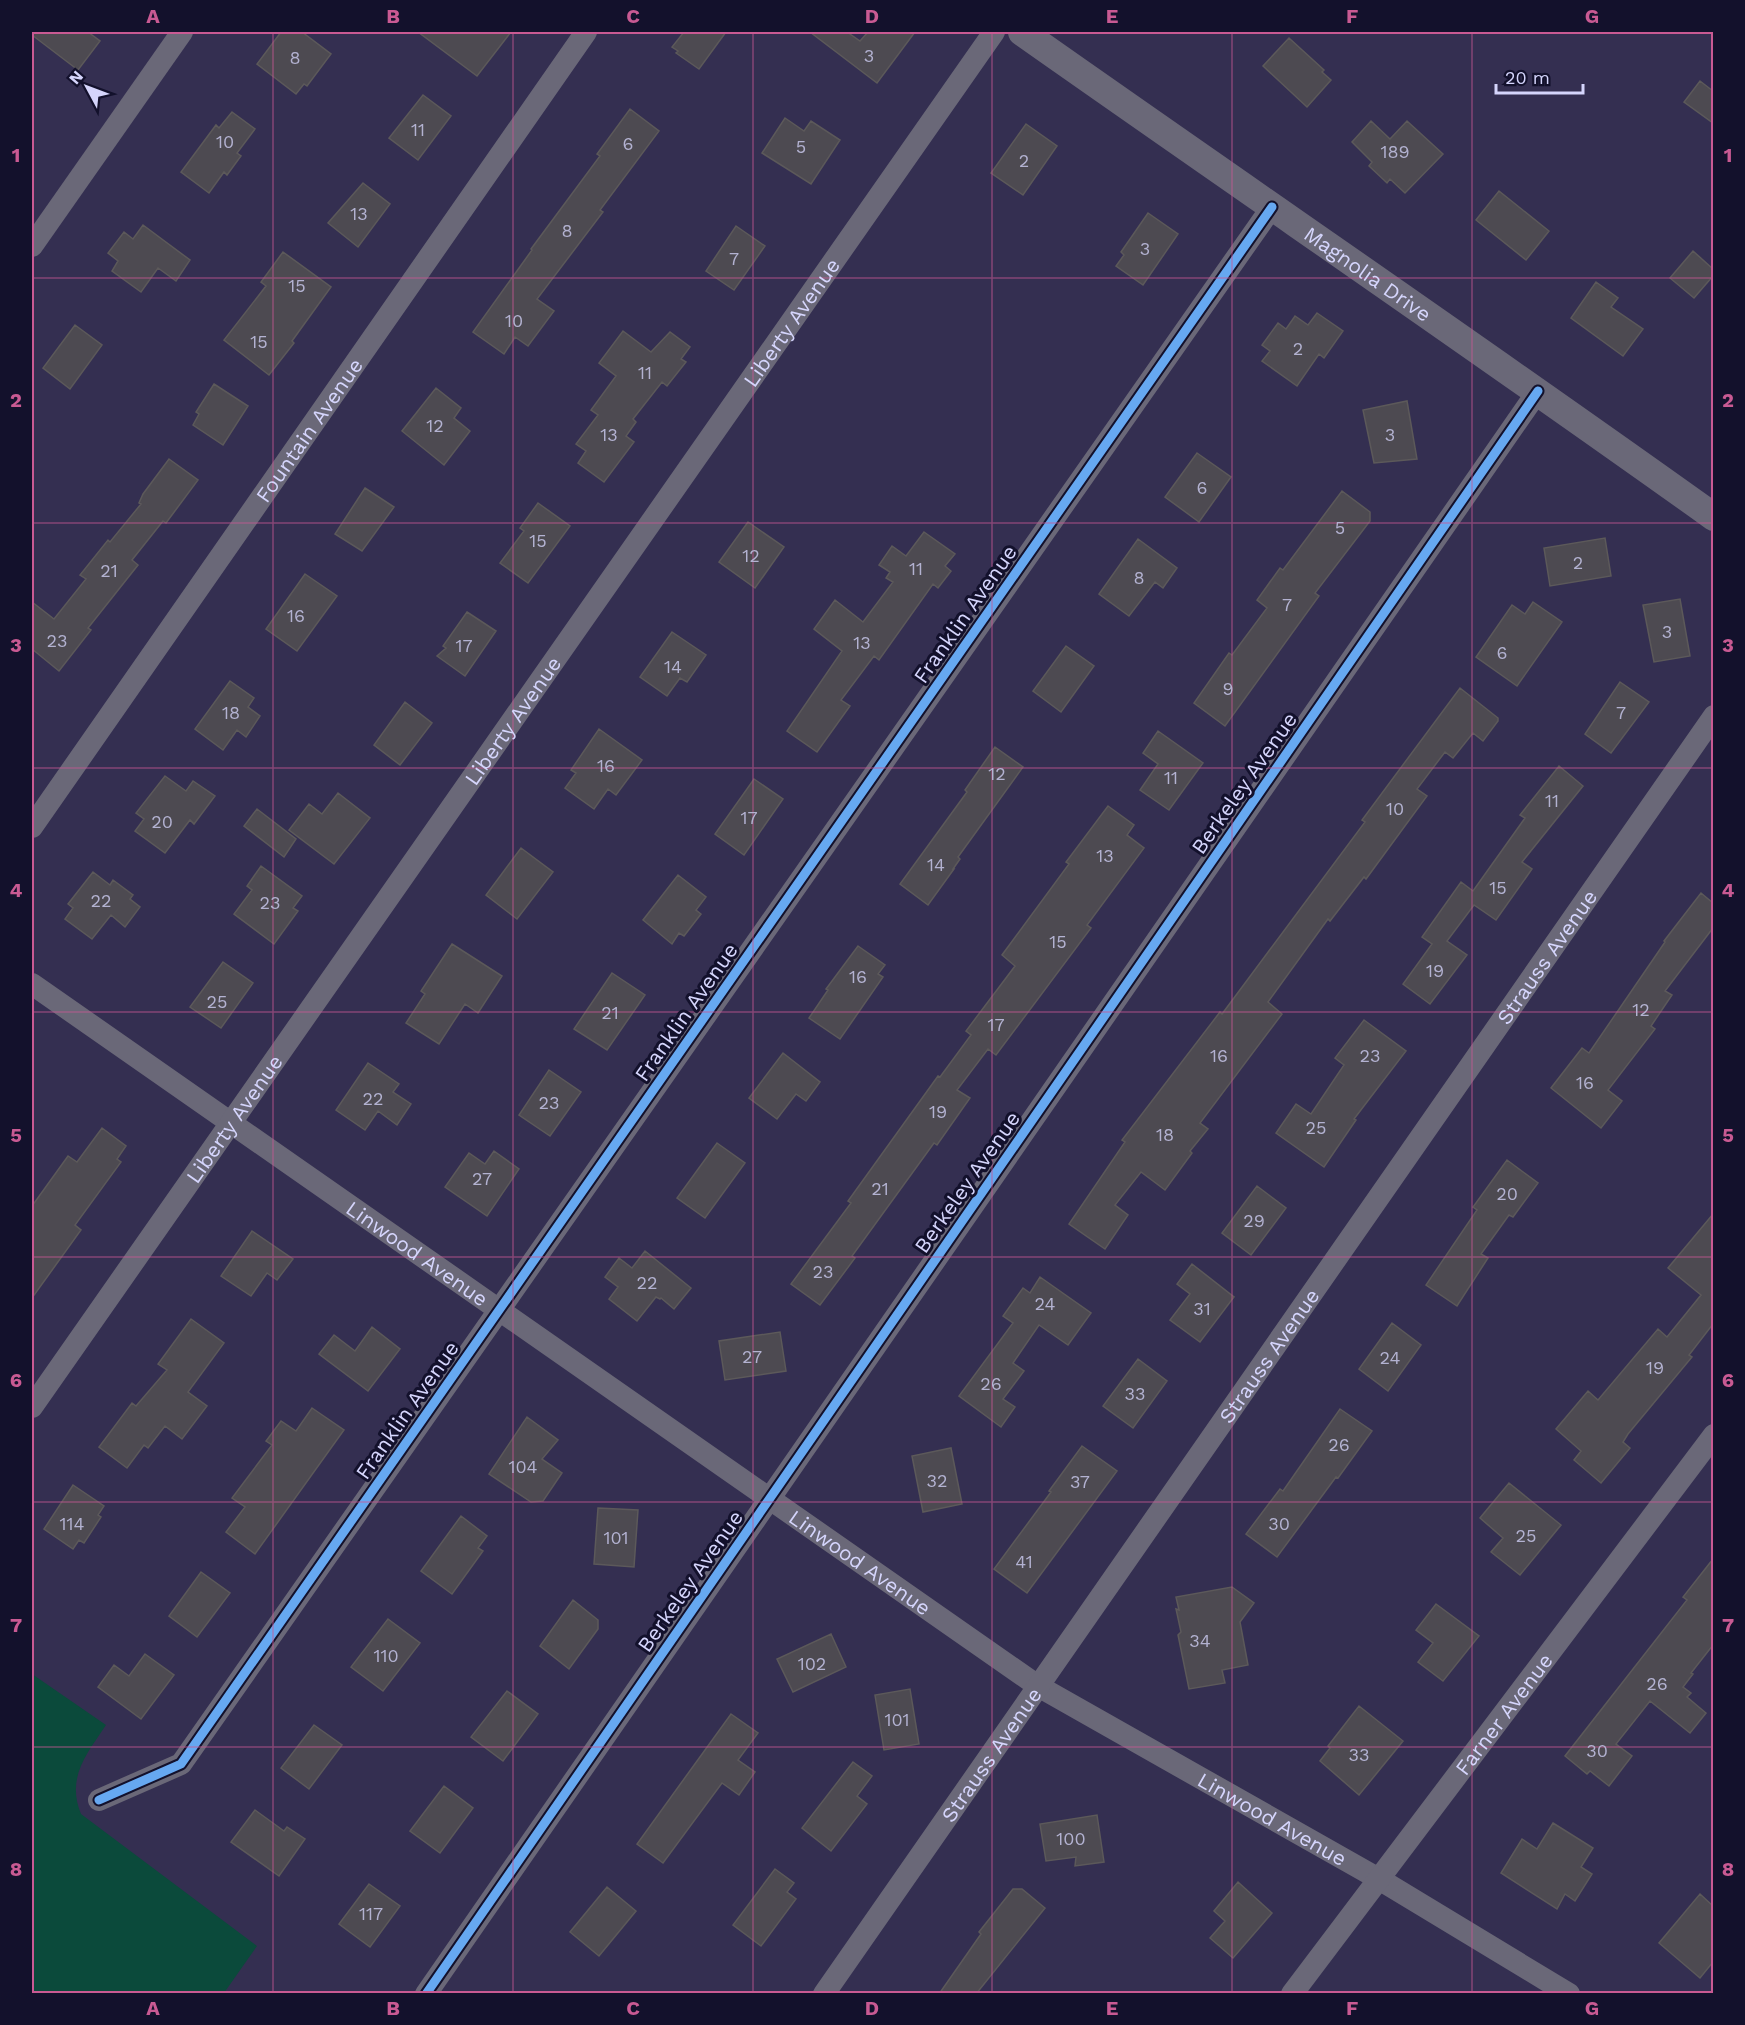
<svg xmlns="http://www.w3.org/2000/svg" width="1745" height="2025" viewBox="0 0 1745 2025" font-family="'Work Sans',sans-serif">
  <rect width="100%" height="100%" fill="#342f51"/>
  <path fill="#0b4a3b" d="M32,1674l74,51c-19,29 -40,52 -25,89l176,132 -33,47h-192z"/>
  <path fill="#4d4a51" stroke="#5c595a" stroke-width="1.5" d="M32,32h56l12,9 -22,29 -46,-35z
    M281,32h21l29,22 -24,32 -3,-2 -8,10 -39,-30z
    M418,32h93l-34,44z
    M684,32h42l-27,37 -23,-16 2,-2 -6,-4z
    M810,32h37l13,9 8,-9h47l-38,51z
    M1289,38l35,32 -2,2 9,8 -24,27 -44,-41z
    M1700,81l13,10v32l-29,-21z
    M423,95l28,21 -33,44 -29,-22z
    M630,109l29,22 -59,79 3,2 -66,87 17,12 -26,35 -13,-9 -11,17 -31,-22 59,-82 -1,-1 69,-93 -3,-2z
    M232,112l23,17 -18,24 4,3 -14,19 -3,-3 -15,21 -28,-21 35,-47 3,3z
    M785,118l19,13 7,-10 29,19 -29,44 -49,-31z
    M1371,121l19,18 17,-18 36,33 -38,39 -15,-14 -3,4 -18,-17 3,-4 -20,-20z
    M1026,124l31,22 -34,49 -32,-22z
    M363,183l27,21 -32,43 -30,-24z
    M1499,191l50,40 -23,29 -50,-40z
    M1148,213l30,21 -35,51 -27,-19 8,-11 -3,-3z
    M143,225l47,35 -14,21 -18,-13 -17,24 -29,-21 6,-10 -10,-8 16,-21 9,7z
    M736,226l29,20 -31,44 -28,-19z
    M1693,251l20,18v7l-19,22 -24,-20z
    M283,252l48,35 -39,54 2,2 -25,32 -45,-35 42,-54 -5,-4z
    M1596,282l22,16 -7,9 32,22 -20,27 -52,-38z
    M1317,313l26,18 -19,27 -5,-4 -22,32 -35,-25 8,-10 -8,-6 16,-22 8,6 9,-13 13,9z
    M75,325l27,20 -32,44 -27,-21z
    M623,331l28,21 19,-20 20,15 -9,12 5,3 -19,24 -5,-4 -29,37 3,3 -10,14 8,6 -30,40 -26,-19 8,-12 -10,-7 22,-29 -7,-5 25,-34 -17,-13z
    M214,384l34,22 -25,39 -30,-20 6,-11 -3,-2z
    M436,388l25,20 -7,10 16,13 -26,34 -42,-34z
    M1407,401l10,58 -43,4 -11,-53z
    M1197,453l34,24 -32,45 -34,-25z
    M169,459l29,21 -32,43 -3,-2 -31,39 6,5 -50,63 3,2 -32,41 -27,-22v-47l22,17 32,-40 -6,-4 28,-35 2,2 31,-38 -2,-1 4,-9z
    M365,488l29,19 -32,44 -27,-17z
    M1342,491l28,21v9l-55,72 4,3 -94,130 -31,-23 35,-50 3,2 35,-47 -10,-8 23,-32 3,2z
    M538,503l32,23 -42,57 -28,-20 24,-32 -4,-3z
    M748,522l36,25 -29,41 -36,-26z
    M924,532l31,22 -10,12 6,5 -13,17 -5,-4 -54,76 -5,-4 -33,44 9,6 -33,46 -30,-21 55,-80 -28,-22 21,-29 28,22 30,-40 -7,-4 4,-6 -11,-7 13,-19 14,10z
    M1605,538l6,38 -61,10 -6,-38z
    M1138,539l39,29 -14,20 -8,-6 -26,34 -30,-22z
    M305,574l32,22 -40,55 -31,-22z
    M1680,599l10,57 -36,6 -11,-57z
    M1533,602l29,20 -45,64 -41,-29 36,-52 13,9z
    M467,612l29,19 -31,45 -28,-20 9,-8 -3,-2z
    M672,632l34,23 -19,27 -7,-4 -13,18 -27,-19z
    M1066,646l28,20 -33,46 -28,-21z
    M230,681l24,17 -6,9 12,9 -14,21 -9,-7 -14,20 -28,-21z
    M1620,682l29,20 -38,51 -26,-19z
    M1460,688l38,30v3l-15,20 -10,-8 -20,25 -8,-6 -28,37 10,7 -61,83 -2,-2 -34,44 -2,-2 -60,83 14,12 -82,109 8,6 -18,22 2,2 -27,37 -24,-18 -26,33 13,10 -23,34 -36,-25 56,-82 -3,-2 98,-128 2,2 143,-192 -3,-2z
    M405,702l27,21 -32,42 -26,-20z
    M599,729l43,31 -26,35 -8,-6 -14,20 -29,-21 11,-15 -5,-3z
    M1158,731l45,32 -34,47 -29,-20 18,-26 -15,-11z
    M995,747l28,20 -65,90 2,2 -7,10h1l-26,36 -28,-21 67,-92 -2,-2z
    M1559,766l24,20 -61,76 10,7 -36,51 -22,-15 -27,36 20,14 -37,49 -27,-20 29,-40 -10,-7 39,-55 12,9 52,-73 -5,-3z
    M165,776l21,15 7,-10 22,15 -21,28 -4,-4 -25,33 -30,-22 9,-12 -8,-6z
    M754,779l29,20 -39,56 -29,-21z
    M338,793l32,25 -36,46 -45,-34 20,-26 13,10z
    M1108,806l26,19 -7,10 17,13 -57,77 4,3 -95,127 -8,-6 -31,41 13,8 -33,47 -3,-2 -82,113 3,2 -35,47 -29,-21 60,-81 -3,-2 90,-125 2,1 31,-42 -5,-4 49,-65 -13,-11 67,-91 -3,-2z
    M257,809l39,30 -12,18 -40,-31z
    M521,848l32,24 -36,47 -31,-24z
    M261,866l41,30 -9,12 5,3 -24,33 -40,-30 18,-24 -5,-4z
    M93,872l17,13 3,-5 20,15 -3,4 10,8 -15,20 -14,-12 -19,24 -27,-20 8,-11 -5,-4z
    M678,875l28,22 -10,13 5,4 -17,22 -5,-3 -7,11 -29,-24z
    M1701,893l12,10v25l-48,63 7,4 -21,31 4,3 -47,61 14,11 -21,27 -50,-40 31,-40 7,5 76,-111 -1,-1z
    M452,944l50,32 -24,37 -13,-9 -26,40 -33,-21 19,-29 -4,-3z
    M858,946l27,19 -7,9 5,3 -43,62 -31,-21 19,-28 -2,-1z
    M223,962l30,21 -32,45 -31,-21z
    M612,973l33,22 -38,55 -33,-21z
    M1364,1020l42,31 -52,68 2,1 -32,47 -48,-34 20,-29 15,10 33,-49 -9,-7z
    M783,1053l37,29 -14,19 -10,-7 -19,25 -28,-21z
    M368,1063l31,21 -6,8 18,12 -14,21 -19,-14 -13,19 -29,-20z
    M549,1070l32,22 -31,44 -31,-21z
    M102,1128l24,18 -9,13 4,3 -46,63 6,5 -49,68v-92l36,-50 9,6z
    M717,1143l28,20 -40,55 -28,-20z
    M494,1151l25,18 -32,47 -42,-29 24,-34 16,11z
    M1507,1160l31,23 -25,34 -4,-2 -28,39 7,4 -31,48 -31,-21 51,-75 -4,-3z
    M1257,1186l29,22 -35,47 -29,-22z
    M1713,1214v110l-24,31 3,2 -64,77 -5,8 7,6 -29,35 -27,-23 7,-9 -25,-22 32,-38 10,9 60,-71 9,8 34,-42 -33,-27z
    M252,1231l41,28 -16,21 -10,-7 -16,23 -30,-20z
    M645,1251l46,37 -17,21 -13,-11 -1,1 -4,-2 -19,24 -28,-22 9,-12 -13,-10 14,-19 13,10z
    M1192,1264l42,33 -34,45 -30,-22 20,-26 -13,-10z
    M1040,1277l51,36 -23,32 -29,-20 -26,38 11,8 -21,28 12,8 -14,20 -42,-31 54,-73 -10,-7 20,-28 7,5z
    M191,1319l33,24 -36,49 19,14 -25,33 -17,-13 -17,22 -4,-3 -17,23 -28,-21 33,-44 4,3 31,-36 -9,-6z
    M1392,1323l29,22 -33,46 -29,-22z
    M372,1327l28,22 -32,42 -49,-37 15,-19 21,16z
    M780,1332l6,39 -61,9 -6,-39z
    M1138,1359l29,22 -34,47 -30,-22z
    M312,1408l32,22 -89,124 -29,-22 19,-25 -13,-9 40,-53 -6,-4 15,-20 15,10z
    M1340,1409l32,22 -34,47 -2,-1 -59,80 -31,-23 34,-45 3,2z
    M527,1417l31,23 -16,19 20,14 -19,28 -12,1 -42,-28z
    M1082,1446l35,25 -90,122 -33,-24 57,-77 -2,-1z
    M951,1448l11,56 -39,8 -11,-56z
    M1509,1483l52,42 -41,50 -29,-23 12,-14 -23,-20z
    M73,1485l31,21 -6,9 3,2 -17,26 -5,-3 -6,9 -29,-20z
    M598,1508l40,2 -4,57 -40,-3z
    M461,1516l26,20 -9,12 5,3 -31,43 -31,-23z
    M1713,1559v86l-22,28 2,1 -10,13 8,6 -4,4 19,16 -16,20 -40,-32 -34,43 16,12 -23,30 -19,-15 -3,3 -22,-18 122,-156 -4,-3z
    M201,1572l29,21 -33,44 -28,-21z
    M1232,1587l22,16 -14,19 8,43 -26,5 3,13 -36,6 -11,-54 3,-3 -5,-23 3,1 -3,-13z
    M573,1600l25,20v9l-29,40 -29,-23z
    M1436,1604l43,32 -36,45 -25,-19 15,-19 -17,-13z
    M388,1619l32,24 -37,48 -32,-24z
    M831,1634l15,33 -53,25 -16,-33z
    M145,1654l29,21 -33,44 -43,-32 16,-22 15,11z
    M910,1689l9,55 -35,6 -9,-55z
    M507,1691l31,23 -35,47 -32,-24z
    M1359,1706l44,35 -44,54 -39,-34 10,-13 -2,-2z
    M731,1714l27,19 -20,27 17,12 -16,23 -17,-12 -59,80 -26,-19z
    M314,1725l28,20 -33,44 -28,-21z
    M853,1762l19,14 -15,20 10,8 -36,47 -29,-23z
    M444,1786l29,22 -33,45 -30,-22z
    M255,1810l29,21 3,-4 18,12 -26,37 -48,-34z
    M1097,1815l7,47 -29,4 1,-9 -30,4 -6,-37z
    M1553,1823l40,25 -12,19 11,7 -17,27 -10,-7 -8,15 -56,-36 21,-34 15,10z
    M775,1869l19,14 -7,9 9,7 -35,47 -28,-21z
    M1238,1882l34,31 -39,45 -23,-20 15,-17 -11,-10z
    M369,1884l31,22 -30,41 -31,-23z
    M607,1887l29,24 -37,45 -29,-24z
    M1013,1889h9l23,19 -69,86h-37l42,-60 -2,-2z
    M1700,1894l13,12v56l-13,16 -41,-35z"/>
  <g fill="none" stroke-linecap="round" stroke-linejoin="round">
    <g stroke="#6a6878" stroke-width="22">
      <path d="M32,246l150,-214"/>
      <path id="s1" d="M32,827l554,-795"/>
      <path id="s2" d="M32,984l1006,702 341,193 190,115"/>
      <path id="s3" d="M32,1407l962,-1375"/>
      <path d="M99,1800l82,-36 1091,-1557"/>
      <path d="M426,1994l1112,-1603"/>
      <path id="s4" d="M824,1994l890,-1278"/>
      <path id="s5" d="M1292,1994l422,-559"/>
    </g>
    <path stroke="#6a6878" stroke-width="28" id="s6" d="M1022,32c230,162 463,321 692,485"/>
    <defs>
      <path id="cycleway" d="M99,1800l82,-36 1091,-1557
        M426,1994l1112,-1603"/>
    </defs>
    <use href="#cycleway" stroke="#13112c" stroke-width="13"/>
    <use href="#cycleway" stroke="#66a8f1" stroke-width="9"/>
  </g>
  <path fill="none" stroke="#c95a93" stroke-width="1.5" stroke-opacity="0.55" d="M273,32v1962M513,32v1962M753,32v1962M992,32v1962M1232,32v1962M1472,32v1962M32,278h1682M32,523h1682M32,768h1682M32,1012h1682M32,1257h1682M32,1502h1682M32,1747h1682"/>
  <g text-anchor="middle" dominant-baseline="central" stroke-width="6" stroke-linejoin="round" paint-order="stroke">
    <g font-size="18" fill="#b3b2d1">
      <text x="869" y="55">3</text>
      <text x="295" y="57">8</text>
      <text x="418" y="129">11</text>
      <text x="225" y="141">10</text>
      <text x="628" y="143">6</text>
      <text x="801" y="146">5</text>
      <text x="1395" y="151">189</text>
      <text x="1024" y="160">2</text>
      <text x="359" y="213">13</text>
      <text x="567" y="230">8</text>
      <text x="1145" y="248">3</text>
      <text x="734" y="258">7</text>
      <text x="297" y="285">15</text>
      <text x="514" y="320">10</text>
      <text x="259" y="341">15</text>
      <text x="1298" y="348">2</text>
      <text x="645" y="372">11</text>
      <text x="435" y="425">12</text>
      <text x="609" y="434">13</text>
      <text x="1390" y="434">3</text>
      <text x="1202" y="487">6</text>
      <text x="1340" y="527">5</text>
      <text x="538" y="540">15</text>
      <text x="751" y="555">12</text>
      <text x="1578" y="562">2</text>
      <text x="916" y="568">11</text>
      <text x="109" y="570">21</text>
      <text x="1139" y="577">8</text>
      <text x="1287" y="604">7</text>
      <text x="296" y="615">16</text>
      <text x="1667" y="631">3</text>
      <text x="57" y="640">23</text>
      <text x="862" y="642">13</text>
      <text x="464" y="645">17</text>
      <text x="1502" y="652">6</text>
      <text x="673" y="666">14</text>
      <text x="1228" y="688">9</text>
      <text x="231" y="712">18</text>
      <text x="1621" y="712">7</text>
      <text x="606" y="765">16</text>
      <text x="997" y="773">12</text>
      <text x="1171" y="777">11</text>
      <text x="1552" y="800">11</text>
      <text x="1395" y="808">10</text>
      <text x="749" y="817">17</text>
      <text x="162" y="821">20</text>
      <text x="1105" y="855">13</text>
      <text x="936" y="864">14</text>
      <text x="1498" y="887">15</text>
      <text x="101" y="900">22</text>
      <text x="270" y="902">23</text>
      <text x="1058" y="941">15</text>
      <text x="1435" y="970">19</text>
      <text x="858" y="976">16</text>
      <text x="217" y="1001">25</text>
      <text x="1641" y="1009">12</text>
      <text x="610" y="1012">21</text>
      <text x="996" y="1024">17</text>
      <text x="1219" y="1055">16</text>
      <text x="1370" y="1055">23</text>
      <text x="1585" y="1082">16</text>
      <text x="373" y="1098">22</text>
      <text x="549" y="1102">23</text>
      <text x="938" y="1111">19</text>
      <text x="1316" y="1127">25</text>
      <text x="1165" y="1134">18</text>
      <text x="482" y="1178">27</text>
      <text x="880" y="1188">21</text>
      <text x="1507" y="1193">20</text>
      <text x="1254" y="1220">29</text>
      <text x="823" y="1271">23</text>
      <text x="647" y="1282">22</text>
      <text x="1045" y="1303">24</text>
      <text x="1202" y="1308">31</text>
      <text x="752" y="1356">27</text>
      <text x="1390" y="1357">24</text>
      <text x="1655" y="1367">19</text>
      <text x="991" y="1383">26</text>
      <text x="1135" y="1393">33</text>
      <text x="1339" y="1444">26</text>
      <text x="523" y="1466">104</text>
      <text x="937" y="1480">32</text>
      <text x="1080" y="1481">37</text>
      <text x="72" y="1523">114</text>
      <text x="1279" y="1523">30</text>
      <text x="1526" y="1535">25</text>
      <text x="616" y="1537">101</text>
      <text x="1024" y="1561">41</text>
      <text x="1200" y="1640">34</text>
      <text x="386" y="1655">110</text>
      <text x="812" y="1663">102</text>
      <text x="1657" y="1683">26</text>
      <text x="897" y="1719">101</text>
      <text x="1597" y="1750">30</text>
      <text x="1359" y="1754">33</text>
      <text x="1071" y="1838">100</text>
      <text x="371" y="1913">117</text>
    </g>
    <g font-size="21" fill="#d5d5fc" stroke="#13112c">
      <text stroke="none"><textPath href="#s6" startOffset="422">Magnolia Drive</textPath></text>
      <text stroke="none"><textPath href="#s3" startOffset="1324">Liberty Avenue</textPath></text>
      <text stroke="none"><textPath href="#s1" startOffset="484">Fountain Avenue</textPath></text>
      <text transform="translate(965 614) rotate(-55)">Franklin Avenue</text>
      <text stroke="none"><textPath href="#s3" startOffset="838">Liberty Avenue</textPath></text>
      <text transform="translate(1244 783) rotate(-55)">Berkeley Avenue</text>
      <text stroke="none"><textPath href="#s4" startOffset="1264">Strauss Avenue</textPath></text>
      <text transform="translate(686 1012) rotate(-55)">Franklin Avenue</text>
      <text stroke="none"><textPath href="#s3" startOffset="352">Liberty Avenue</textPath></text>
      <text transform="translate(967 1182) rotate(-55)">Berkeley Avenue</text>
      <text stroke="none"><textPath href="#s2" startOffset="470">Linwood Avenue</textPath></text>
      <text stroke="none"><textPath href="#s4" startOffset="778">Strauss Avenue</textPath></text>
      <text transform="translate(407 1410) rotate(-55)">Franklin Avenue</text>
      <text stroke="none"><textPath href="#s2" startOffset="1010">Linwood Avenue</textPath></text>
      <text transform="translate(690 1581) rotate(-55)">Berkeley Avenue</text>
      <text stroke="none"><textPath href="#s5" startOffset="351">Farner Avenue</textPath></text>
      <text stroke="none"><textPath href="#s4" startOffset="292">Strauss Avenue</textPath></text>
      <text stroke="none"><textPath href="#s2" startOffset="1496">Linwood Avenue</textPath></text>
    </g>
  </g>
  <rect width="1745" height="2025" fill="none" stroke="#13112c" stroke-width="66"/>
  <g transform="translate(87 87) rotate(311)" stroke="#13112c" stroke-width="4.5" paint-order="stroke">
  <path d="M0-4.5L10 22L0 15L-10 22Z" fill="#d5d5fc"/>
  <text y="-9" font-size="16" font-weight="bold" text-anchor="middle" fill="#d5d5fc">N</text>
  </g>
  <path d="M1496 84v9h87v-9" fill="none" stroke="#d5d5fc" stroke-width="3"/>
  <text x="1505" y="84" font-size="18" fill="#d5d5fc" stroke="#13112c" stroke-width="4.5" paint-order="stroke">20 m</text>
  <rect x="33" y="33" width="1679" height="1959" fill="none" stroke="#c95a93" stroke-width="2"/>
  <g font-size="20" text-anchor="middle" font-weight="bold" fill="#c95a93">
    <text x="153" y="23">A</text>
    <text x="393" y="23">B</text>
    <text x="633" y="23">C</text>
    <text x="872" y="23">D</text>
    <text x="1112" y="23">E</text>
    <text x="1352" y="23">F</text>
    <text x="1592" y="23">G</text>
    <text x="16" y="162">1</text>
    <text x="1728" y="162">1</text>
    <text x="16" y="407">2</text>
    <text x="1728" y="407">2</text>
    <text x="16" y="652">3</text>
    <text x="1728" y="652">3</text>
    <text x="16" y="897">4</text>
    <text x="1728" y="897">4</text>
    <text x="16" y="1142">5</text>
    <text x="1728" y="1142">5</text>
    <text x="16" y="1387">6</text>
    <text x="1728" y="1387">6</text>
    <text x="16" y="1632">7</text>
    <text x="1728" y="1632">7</text>
    <text x="16" y="1876">8</text>
    <text x="1728" y="1876">8</text>
    <text x="153" y="2015">A</text>
    <text x="393" y="2015">B</text>
    <text x="633" y="2015">C</text>
    <text x="872" y="2015">D</text>
    <text x="1112" y="2015">E</text>
    <text x="1352" y="2015">F</text>
    <text x="1592" y="2015">G</text>
  </g>
</svg>
